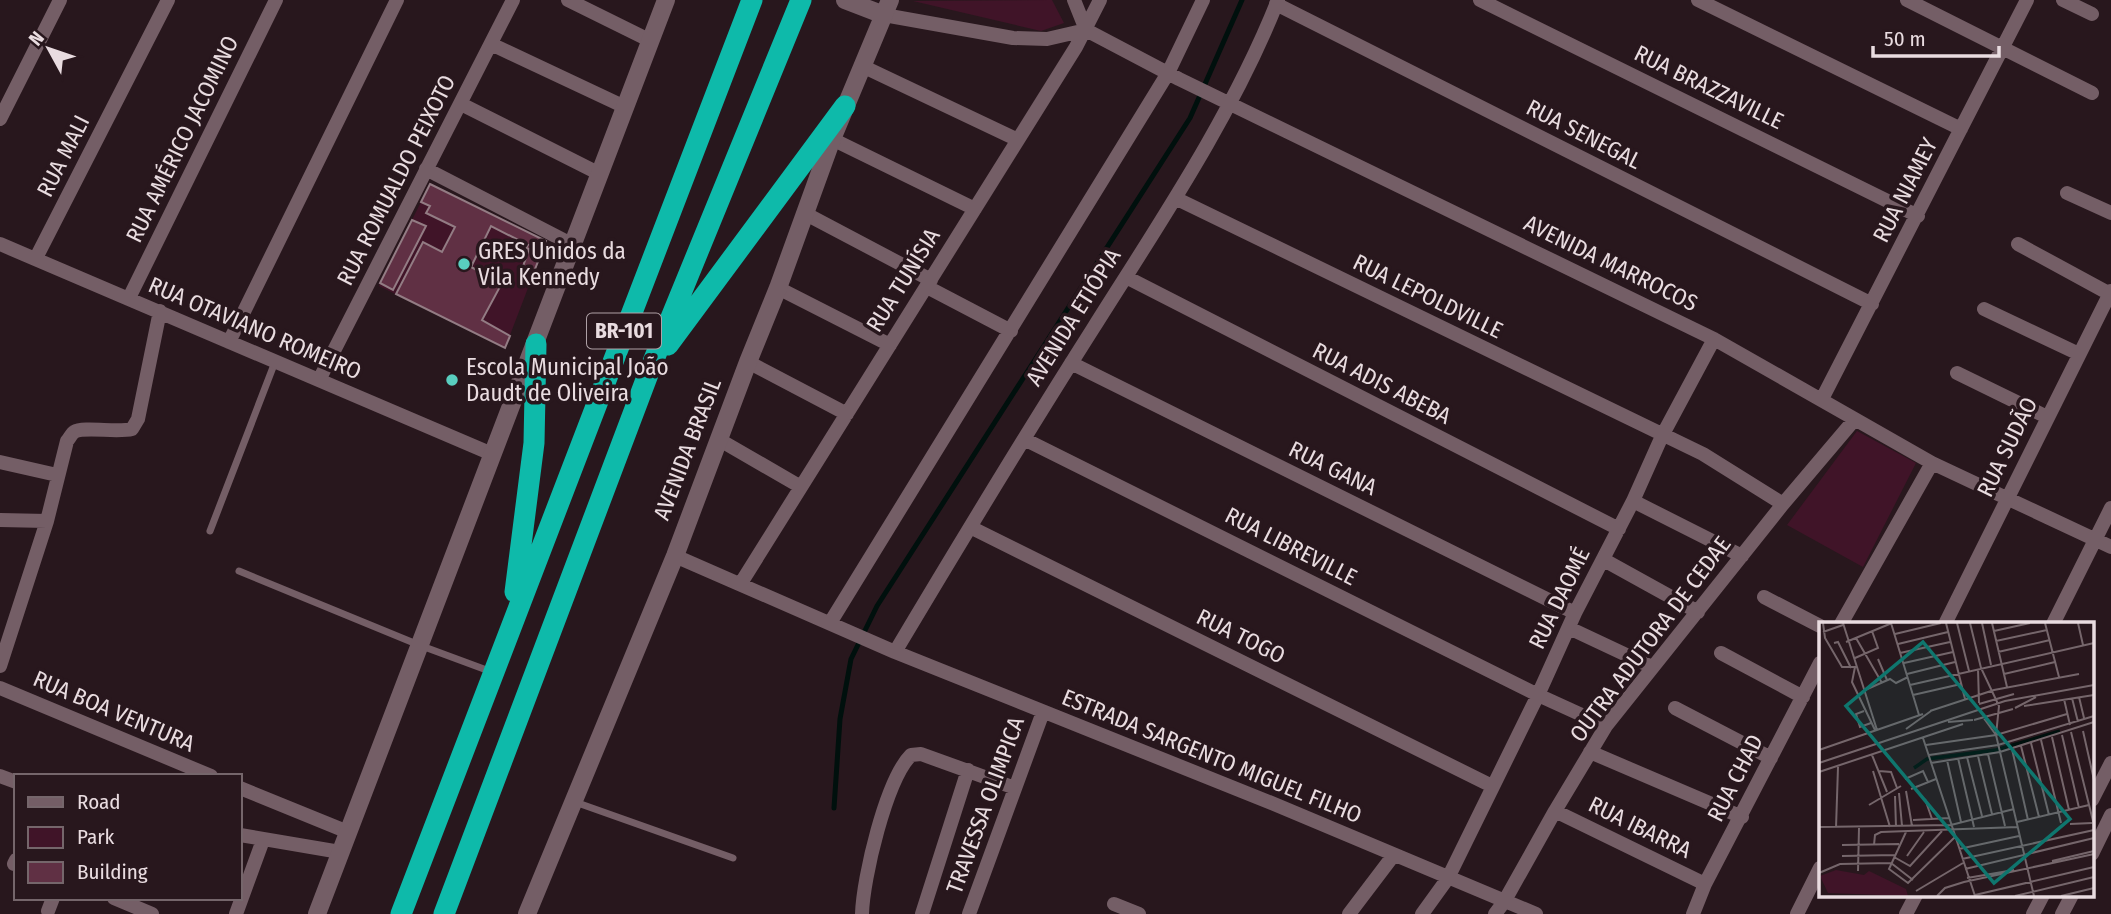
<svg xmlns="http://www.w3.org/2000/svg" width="2111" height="914" viewBox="0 0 2111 914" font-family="'Fira Sans Condensed',sans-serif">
  <rect width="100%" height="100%" fill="#28171d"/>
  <path fill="#401428" d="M1052,0l12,23 -23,8 -128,-30z
    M430,184l116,57 -41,107 -126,-62z
    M1857,431l59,32 -53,104 -76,-42z"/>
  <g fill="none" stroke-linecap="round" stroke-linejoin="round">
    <path stroke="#00100d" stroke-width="5" d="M834,808l6,-89 11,-60 26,-53 313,-488 52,-118"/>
  </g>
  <path fill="#603044" stroke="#937c84" stroke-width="2" d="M430,184l116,57 -16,41 -11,-4 10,-29 -3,-1 2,-3 -37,-19 -20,41 31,16 -20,37 28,16 -5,12 -109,-54 27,-52 19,10 13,-25 -29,-14 4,-7 -9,-4z
    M412,220l14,6 -33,64 -13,-7z"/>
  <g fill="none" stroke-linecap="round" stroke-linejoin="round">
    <path stroke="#745e66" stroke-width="7" d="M210,531l65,-169
      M239,571l180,74 73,27
      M575,802l158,56"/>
    <path stroke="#745e66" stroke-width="14" d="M568,0l83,41
      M1074,0l12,30
      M1480,0l438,216
      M1698,0l263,129
      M1907,0l185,93
      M2063,0l29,14
      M1276,4l596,300
      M884,15l129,23 34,1 39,-9
      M1086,30l93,49 535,260 218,124 179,84
      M491,44l134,63
      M862,66l156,74
      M461,104l139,70
      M0,119l60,-119
      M832,139l143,70
      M426,169l147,76
      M2067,193l44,20
      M1175,198l528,256 80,50
      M806,214l125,66
      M0,244l492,210
      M2018,244l92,50
      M36,258l132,-258
      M1126,277l493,252
      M927,287l84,44
      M778,288l112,57
      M129,298l147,-298
      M1984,309l95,45
      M229,342l168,-342
      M748,362l99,52
      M1071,363l504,250
      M1957,373l90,44
      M319,380l194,-380
      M1822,399l205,-399
      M718,439l83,48
      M1024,439l514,256 68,31
      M0,462l57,13
      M1633,501l109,55
      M0,520l47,1
      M970,527l522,259
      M675,556l220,96 379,152 262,110
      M1604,560l94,52
      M741,583l335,-536 24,-47
      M1764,597l56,29
      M830,623l338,-550 35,-73
      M1841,624l91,-161
      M1945,624l166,-333
      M2053,624l58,-116
      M1569,628l83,39
      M895,652c65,-109 131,-218 199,-325 66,-105 138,-211 184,-327
      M1721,653l82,44
      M0,666l47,-145 20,-80c2,-2 5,-8 7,-9 10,-6 43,1 58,-3l6,-10 22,-108
      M0,688l211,88
      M1675,708l96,50
      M1590,752l152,65
      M0,776l16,6
      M240,788l108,44
      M2092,800l19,-37
      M1555,811l150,73
      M240,835l100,17
      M2092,854l19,-39
      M14,864l2,-4
      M114,898l38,16
      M1114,904l25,10
      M48,911l5,-13
      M236,914l27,-74
      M862,914c1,-36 24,-134 49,-159l10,-1 94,34
      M922,914l46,-144
      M969,914l74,-202
      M1349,914l44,-58
      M1422,914l26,-36 90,-183 37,-82 58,-112 29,-65 52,-97
      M1495,914l9,-12 51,-91 51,-85 177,-222 72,-85
      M1693,914l12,-30 115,-221
      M1797,914l23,-46
      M1906,914l10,-19
      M2033,914l10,-19
      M2062,914l10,-19"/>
    <path stroke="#745e66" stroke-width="18" d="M845,0l39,15
      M317,914l349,-914
      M527,914l148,-358 73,-194 30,-74 54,-149 58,-139"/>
    <path stroke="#0ebaaa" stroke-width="21" d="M668,345l177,-239
      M515,592l19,-149 2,-99
      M401,914l351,-914
      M444,914l206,-545 151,-369"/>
  </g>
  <g fill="#59cebf" stroke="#28171d" stroke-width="2.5">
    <circle cx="464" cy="264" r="7"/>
    <circle cx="452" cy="380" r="7"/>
  </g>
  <g text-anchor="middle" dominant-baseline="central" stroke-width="7" stroke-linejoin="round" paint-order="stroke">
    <rect fill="#28171d" stroke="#afa1a6" stroke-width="2" x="587" y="313.5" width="74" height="35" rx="5"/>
    <g font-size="21" font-weight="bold" fill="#e9dce0">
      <text x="624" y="331">BR-101</text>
    </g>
    <g font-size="23" fill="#e9dce0" stroke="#28171d">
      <text transform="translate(1709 87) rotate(26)">RUA BRAZZAVILLE</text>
      <text transform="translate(1584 134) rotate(27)">RUA SENEGAL</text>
      <text transform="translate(182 139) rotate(-64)">RUA AMÉRICO JACOMINO</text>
      <text transform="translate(63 156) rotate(-63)">RUA MALI</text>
      <text transform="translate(396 180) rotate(-63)">RUA ROMUALDO PEIXOTO</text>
      <text transform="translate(1905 190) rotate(-63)">RUA NIAMEY</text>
      <text transform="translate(1611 263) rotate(26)">AVENIDA MARROCOS</text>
      <text transform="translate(903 280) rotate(-58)">RUA TUNÍSIA</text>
      <text transform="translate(1428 296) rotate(26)">RUA LEPOLDVILLE</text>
      <text transform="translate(1073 317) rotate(-58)">AVENIDA ETIÓPIA</text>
      <text transform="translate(255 328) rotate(23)">RUA OTAVIANO ROMEIRO</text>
      <text transform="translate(1382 383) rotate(27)">RUA ADIS ABEBA</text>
      <text transform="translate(2007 447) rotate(-64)">RUA SUDÃO</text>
      <text transform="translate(687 449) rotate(-69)">AVENIDA BRASIL</text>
      <text transform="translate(1333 468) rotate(26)">RUA GANA</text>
      <text transform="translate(1291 546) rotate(27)">RUA LIBREVILLE</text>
      <text transform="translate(1559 598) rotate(-64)">RUA DAOMÉ</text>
      <text transform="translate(1241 636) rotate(26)">RUA TOGO</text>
      <text transform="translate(1650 639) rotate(-53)">OUTRA ADUTORA DE CEDAE</text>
      <text transform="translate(114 711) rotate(23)">RUA BOA VENTURA</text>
      <text transform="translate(1212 756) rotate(22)">ESTRADA SARGENTO MIGUEL FILHO</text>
      <text transform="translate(1735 778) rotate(-63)">RUA CHAD</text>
      <text transform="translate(985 805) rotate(-70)">TRAVESSA OLIMPICA</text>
      <text transform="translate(1640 827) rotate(26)">RUA IBARRA</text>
    </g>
    <g font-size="23" fill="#e9dce0" stroke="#28171d" text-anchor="start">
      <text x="478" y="251">GRES Unidos da<tspan x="478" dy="26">Vila Kennedy</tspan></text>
      <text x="466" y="367">Escola Municipal João<tspan x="466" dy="26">Daudt de Oliveira</tspan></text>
    </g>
  </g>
  <g transform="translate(1819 622)">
    <rect width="275" height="275" fill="#28171d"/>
    <path d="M17,248l28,5 5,-4 37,18 2,7 -80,-3 -8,-17z" fill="#401428"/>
    <path fill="none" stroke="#00100d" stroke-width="3.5" d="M95,146l13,-9 69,-9 64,-19"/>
    <path fill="none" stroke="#75666b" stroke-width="2" d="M4,1l2,15 17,29h15M24,1l34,107M72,1l28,92M127,1l19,76M138,1l12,48M151,1l11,45 18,38 -3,29 38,161M163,1l9,42M173,1l15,64M226,1l14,54M259,1l5,22M175,9l36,-8M4,10l20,-7M76,12l46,-11M37,16l26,45M177,19l51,-11M27,20l46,-19M15,21l4,-1 13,26M79,22l50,-12M179,30l52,-12M81,31l50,-11M36,36l23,-10 -6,-17M59,37l9,21M85,41l49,-11M36,45l-3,15 23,48M159,47l1,34M88,52l48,-12M185,52l51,-12M91,63l184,-42M46,68l25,-11 6,4 12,-6M94,73l48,-11M260,75l5,21M253,76l6,24M245,77l6,26M160,82l35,-10M205,84l70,-11M196,86l21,-11M45,89l-8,3 4,13 11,-4M111,89l64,-21 85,-16M164,95l13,18M155,98l39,-11M129,100l25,-2M87,107l25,-18M264,109l11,49M252,110l23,93M243,113l17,73M233,115l17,73M104,116l52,158M222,118l20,83M212,121l18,72M107,123l70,-10 71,-21M202,124l18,71M193,127l16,71M0,128l104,-36M169,132l17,72M53,133l15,37M110,133l69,-10 96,-29M159,134l14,58M148,135l15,59M139,136l16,69M128,138l14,62M0,141l186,-62 89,-16M112,141l69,-11 94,-30M54,149l17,56M60,149l12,1 6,16M0,150l144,-48M86,157l18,-8 5,11M92,167l25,-10M87,169l6,35M80,171l3,33M76,174l1,31M106,177l7,20M50,183l32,-19M94,198l36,-2M198,200l72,-17M251,202l22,-1M0,205l132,-2 63,-16M17,206l2,-61M87,210l-17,37 19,14 47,-46M23,223l57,-1M55,223l1,-10 6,-3 137,-5M140,227l60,-13M23,234l53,-1M88,234l17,-24M75,235l16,9 32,-35M143,237l132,-29M233,239l42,-10M146,247l129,-31M39,249l1,-43M0,251l21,-9 51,-1 22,17M148,256l47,-8M97,269l47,-28M156,273l119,-28M118,274l8,-8 19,-6 130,-28M196,274l79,-19M242,274l33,-8"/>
    <path fill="#0f766e" fill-opacity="0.15" stroke="#0f766e" stroke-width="3.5" d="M104,20l147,177 -76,64 -148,-177z"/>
    <rect width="275" height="275" fill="none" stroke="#e9dce0" stroke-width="3.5"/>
  </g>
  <rect x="14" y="774" width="228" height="126" fill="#28171d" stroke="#75666b" stroke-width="2"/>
  <rect x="28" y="797" width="35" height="10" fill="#745e66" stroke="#75666b" stroke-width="2"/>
  <text x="77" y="809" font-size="21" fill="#e9dce0">Road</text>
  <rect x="28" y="827" width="35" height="21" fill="#401428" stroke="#75666b" stroke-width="2"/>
  <text x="77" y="844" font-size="21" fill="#e9dce0">Park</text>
  <rect x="28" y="862" width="35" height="21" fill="#603044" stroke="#75666b" stroke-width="2"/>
  <text x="77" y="879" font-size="21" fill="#e9dce0">Building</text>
  <g transform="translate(49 49) rotate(310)" stroke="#28171d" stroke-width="5" paint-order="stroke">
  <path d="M0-5L12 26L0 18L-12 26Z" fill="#e9dce0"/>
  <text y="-10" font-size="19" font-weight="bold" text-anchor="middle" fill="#e9dce0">N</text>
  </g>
  <path d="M1873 46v10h126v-10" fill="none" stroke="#e9dce0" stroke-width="3.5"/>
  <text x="1884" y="46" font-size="21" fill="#e9dce0" stroke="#28171d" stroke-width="5" paint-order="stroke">50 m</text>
</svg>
